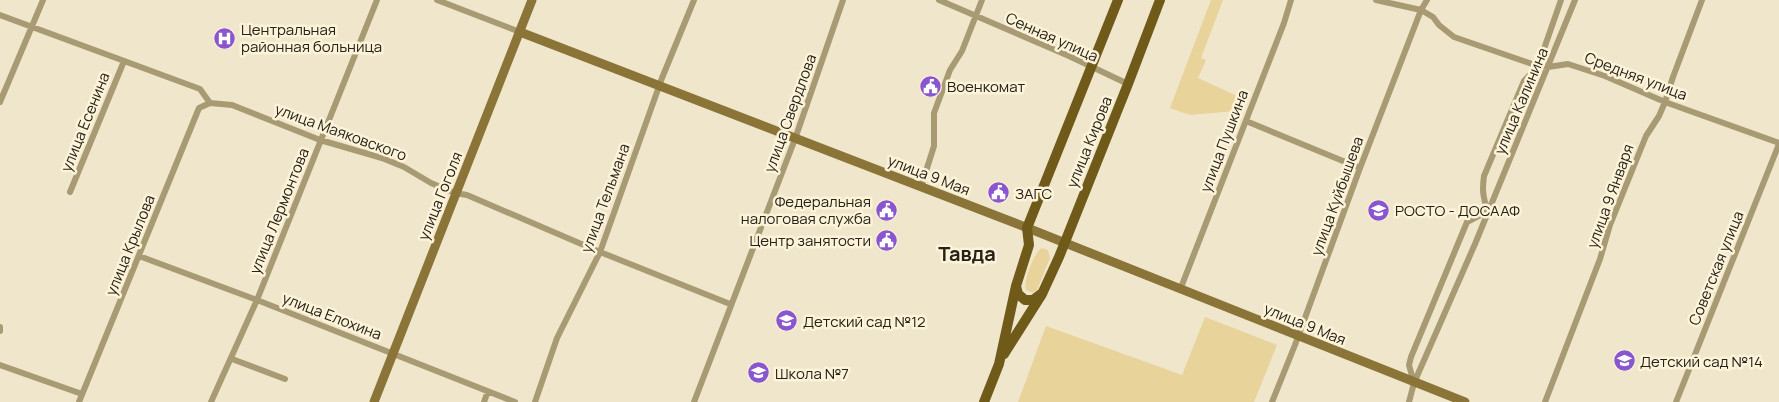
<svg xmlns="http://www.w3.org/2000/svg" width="1779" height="402" viewBox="0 0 1779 402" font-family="Manrope,sans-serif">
  <rect width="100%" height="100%" fill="#efe6cc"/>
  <path fill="#e8d39a" d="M1211,0h12l-22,58 5,2 -8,18 37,17v16l-45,4 -20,-7z
    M1042,248l6,2 2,8 -13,32 -4,3 -7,-3c-3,-9 8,-38 16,-42z
    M1205,317l72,28 -23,57h-236l28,-76 136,49z"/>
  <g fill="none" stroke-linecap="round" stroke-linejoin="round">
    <path stroke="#a89a73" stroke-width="6" d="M437,0l83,32
      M939,0l130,56 59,28
      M1376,0l45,10 12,7 6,8 15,12 84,29 10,1 20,-3 37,12 60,26 114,41
      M0,15l200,74 10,14 22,2 88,35 62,18 22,9 27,16 24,10 12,2 133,57 130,52
      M0,102l43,-102
      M1246,121l114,47
      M921,187l13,-41v-33l16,-43 12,-19 20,-51
      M70,192l54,-131
      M139,256l118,44 258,102
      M1180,290l104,-267 7,-23
      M0,327v4
      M232,359l53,20
      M0,365l82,29
      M1414,383l61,-139 100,-244
      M79,402l120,-294 11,-5
      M211,402l46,-102 120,-300
      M484,402l4,-11
      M535,402l22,-64 43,-86 62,-174 32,-78
      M694,402l101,-263 48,-139
      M1272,402l23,-57 65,-177 61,-158 6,-10
      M1409,402l5,-19 -5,-18 2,-8 56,-135 21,-11c-5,-12 -6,-21 -4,-35l40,-95 14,-15 23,-66
      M1545,402l55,-143 10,-34 36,-89 13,-20 6,-14 8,-25 29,-77
      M1676,402l103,-258"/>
    <path stroke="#8a7437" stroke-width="9" d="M520,32l495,191 450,179
      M374,402l158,-402"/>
    <path stroke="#705a1a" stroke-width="10" d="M1016,286l2,8 7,6h8l8,-6
      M1004,354l38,-60 17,-37 69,-173 32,-84
      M984,402l15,-38 17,-78 13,-41 -2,-17 91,-228"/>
  </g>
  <defs>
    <symbol id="hospital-disc" viewBox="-11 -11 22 22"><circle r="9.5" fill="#8956cf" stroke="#fdf3d9"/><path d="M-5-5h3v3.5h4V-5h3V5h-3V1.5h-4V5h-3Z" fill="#fff"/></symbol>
    <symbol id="civic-disc" viewBox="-11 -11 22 22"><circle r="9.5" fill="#8956cf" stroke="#fdf3d9"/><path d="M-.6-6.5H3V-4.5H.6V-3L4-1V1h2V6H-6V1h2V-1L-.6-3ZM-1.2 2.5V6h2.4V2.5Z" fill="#fff"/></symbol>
    <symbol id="school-disc" viewBox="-11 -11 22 22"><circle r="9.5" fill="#8956cf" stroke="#fdf3d9"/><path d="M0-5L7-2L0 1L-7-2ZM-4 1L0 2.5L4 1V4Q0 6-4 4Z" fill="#fff"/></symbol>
  </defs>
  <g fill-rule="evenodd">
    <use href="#hospital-disc" x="212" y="26" width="25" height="25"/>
    <use href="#civic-disc" x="918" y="74" width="25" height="25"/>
    <use href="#civic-disc" x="986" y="180" width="25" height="25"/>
    <use href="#civic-disc" x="874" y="198" width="25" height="25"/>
    <use href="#school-disc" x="1366" y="198" width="25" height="25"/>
    <use href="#civic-disc" x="874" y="228" width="25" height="25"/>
    <use href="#school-disc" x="774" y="308" width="25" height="25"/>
    <use href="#school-disc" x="1612" y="348" width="25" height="25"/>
    <use href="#school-disc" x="746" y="360" width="25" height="25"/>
  </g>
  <g text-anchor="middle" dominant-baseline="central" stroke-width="5" stroke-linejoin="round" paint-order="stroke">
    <g font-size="15" fill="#252218" stroke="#fdf3d9" text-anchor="start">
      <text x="241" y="29">Центральная<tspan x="241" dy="17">районная больница</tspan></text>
      <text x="947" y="86">Военкомат</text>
      <text x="1015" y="193">ЗАГС</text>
      <text x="871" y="201" text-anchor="end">Федеральная<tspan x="871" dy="17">налоговая служба</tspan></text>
      <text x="1395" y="210">РОСТО - ДОСААФ</text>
      <text x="871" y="240" text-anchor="end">Центр занятости</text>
      <text x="803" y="321">Детский сад №12</text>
      <text x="1640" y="361">Детский сад №14</text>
      <text x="775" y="373">Школа №7</text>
    </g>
    <g font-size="15" fill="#252218" stroke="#fdf3d9">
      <text transform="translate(1052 37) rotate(24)">Сенная улица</text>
      <text transform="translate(1636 76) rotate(21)">Средняя улица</text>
      <text transform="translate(1521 101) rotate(-67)">улица Калинина</text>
      <text transform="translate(790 113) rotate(-70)">улица Свердлова</text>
      <text transform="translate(85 122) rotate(-68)">улица Есенина</text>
      <text transform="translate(341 132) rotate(20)">улица Маяковского</text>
      <text transform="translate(1224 141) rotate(-69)">улица Пушкина</text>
      <text transform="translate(1089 142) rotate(-68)">улица Кирова</text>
      <text transform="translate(929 175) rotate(21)">улица 9 Мая</text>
      <text transform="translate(440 196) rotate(-68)">улица Гоголя</text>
      <text transform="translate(1337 196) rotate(-70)">улица Куйбышева</text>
      <text transform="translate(1610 196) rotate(-70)">улица 9 Января</text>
      <text transform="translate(605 198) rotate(-70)">улица Тельмана</text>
      <text transform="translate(279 211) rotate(-68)">улица Лермонтова</text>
      <text transform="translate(130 245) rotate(-68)">улица Крылова</text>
      <text transform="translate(1716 268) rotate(-68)">Советская улица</text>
      <text transform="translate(332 316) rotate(21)">улица Елохина</text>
      <text transform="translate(1305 324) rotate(22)">улица 9 Мая</text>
    </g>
    <g font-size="20" font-weight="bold" fill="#252218" stroke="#fdf3d9">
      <text x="967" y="253">Тавда</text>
    </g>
  </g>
</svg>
